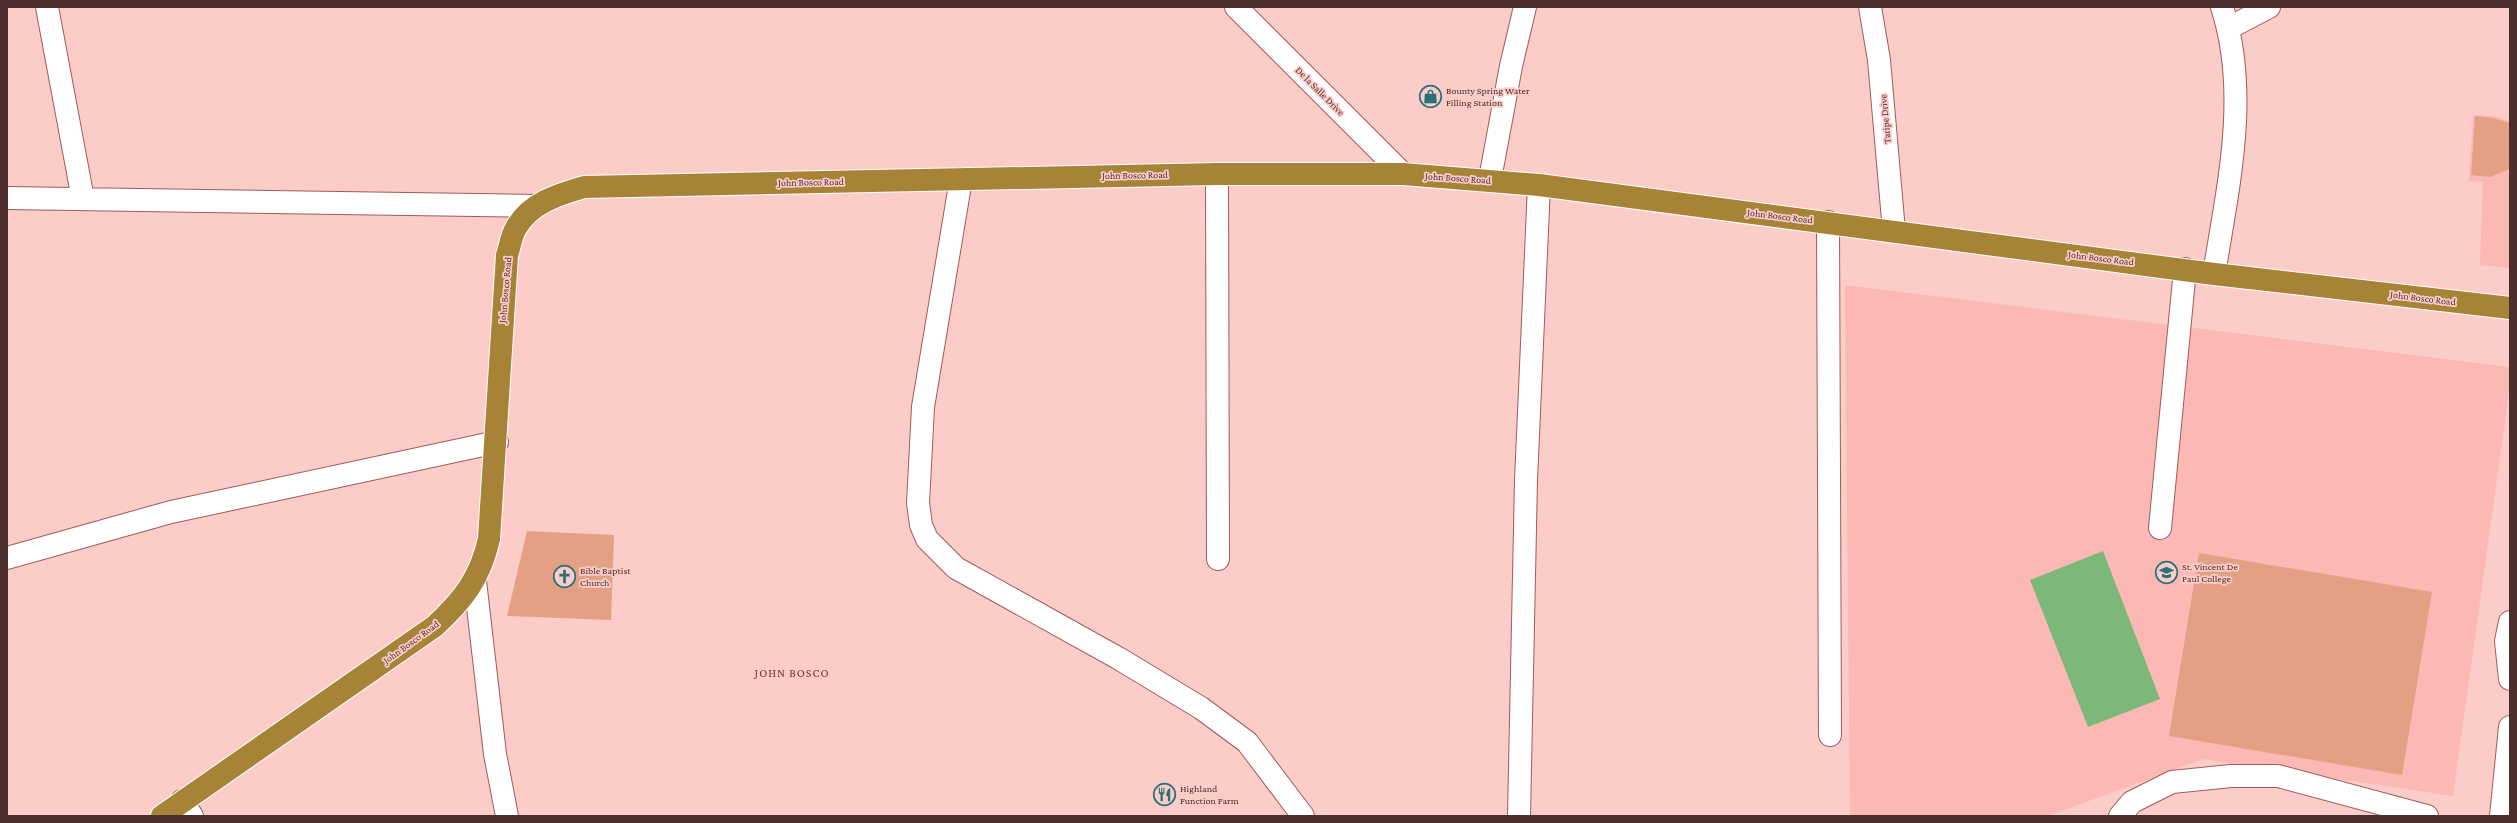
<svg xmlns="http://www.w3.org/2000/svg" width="2517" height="823" viewBox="0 0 2517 823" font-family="'Crimson Pro',serif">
  <rect width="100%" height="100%" fill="#fbccc8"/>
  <path fill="#fcb8b4" d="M2473,115l20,1 17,5v147l-30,-3 3,-83 -14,-1z
    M1845,285l665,82v18l-57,411 -250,-37 -155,57h-198z"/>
  <path fill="#7cb87a" d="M2103,551l57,148 -72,28 -58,-147z"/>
  <path fill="#e3a084" d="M2475,116l18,2 17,5v46l-20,8 -19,-2z
    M527,531l87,4 -3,85 -104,-4z
    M2199,553l233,39 -30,183 -233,-39z"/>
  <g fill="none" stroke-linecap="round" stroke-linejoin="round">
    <defs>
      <path id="minor" d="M47,7l36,192
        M1236,7l167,167
        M1870,7l9,53 15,171
        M2229,28l40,-21
        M1217,174l1,385
        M961,179l-38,228 -5,96 3,22 6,14 29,29 162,90 83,50 46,34 56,74
        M1490,179l21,-113 14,-59
        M7,198l528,8
        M1828,222l2,513
        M2214,274c14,-88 36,-180 8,-267
        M2160,528l25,-259
        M7,558l164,-46 326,-70
        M475,581l20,173 12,62
        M2510,622l-4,19 4,38
        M182,801l10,15
        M1519,816l7,-336 13,-295
        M2120,816l12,-14 40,-20 59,-6h47l149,40
        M2501,816l9,-89"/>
      <path id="highway" d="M162,816l273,-190c29,-27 45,-48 54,-87l18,-284c3,-8 4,-19 9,-27 14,-25 41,-33 68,-41l633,-13h186l136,11 675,89 296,34"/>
    </defs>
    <use href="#minor" stroke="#a05c59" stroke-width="24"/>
    <use href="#highway" stroke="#fff" stroke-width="24"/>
    <use href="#minor" stroke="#fff" stroke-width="22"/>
    <use href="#highway" stroke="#a78337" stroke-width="22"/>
  </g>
  <defs>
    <symbol id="shop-ring" viewBox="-11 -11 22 22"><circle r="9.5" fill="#fbccc8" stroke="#287278" stroke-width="1.5"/><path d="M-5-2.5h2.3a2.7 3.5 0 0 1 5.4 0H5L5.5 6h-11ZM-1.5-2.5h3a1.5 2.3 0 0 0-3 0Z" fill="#287278"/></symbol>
    <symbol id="university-ring" viewBox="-11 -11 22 22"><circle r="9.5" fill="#fbccc8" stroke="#287278" stroke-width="1.5"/><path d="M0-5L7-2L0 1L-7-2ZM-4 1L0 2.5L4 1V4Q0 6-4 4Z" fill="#287278"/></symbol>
    <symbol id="church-ring" viewBox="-11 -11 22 22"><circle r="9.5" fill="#fbccc8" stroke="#287278" stroke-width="1.5"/><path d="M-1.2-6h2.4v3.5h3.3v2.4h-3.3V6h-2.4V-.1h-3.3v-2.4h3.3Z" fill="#287278"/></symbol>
    <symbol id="restaurant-ring" viewBox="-11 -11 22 22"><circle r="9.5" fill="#fbccc8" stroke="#287278" stroke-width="1.5"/><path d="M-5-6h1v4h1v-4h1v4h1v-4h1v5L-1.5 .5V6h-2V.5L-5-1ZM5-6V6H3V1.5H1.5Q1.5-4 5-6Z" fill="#287278"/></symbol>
  </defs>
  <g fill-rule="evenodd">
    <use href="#shop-ring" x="1418" y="84" width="25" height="25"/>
    <use href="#university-ring" x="2154" y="560" width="25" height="25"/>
    <use href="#church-ring" x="552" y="564" width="25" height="25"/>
    <use href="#restaurant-ring" x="1152" y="782" width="25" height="25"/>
  </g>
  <g text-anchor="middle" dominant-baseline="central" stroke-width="3.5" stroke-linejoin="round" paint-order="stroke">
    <g font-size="10" fill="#4c2e2c" stroke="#fbccc8" text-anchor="start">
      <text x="1446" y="90">Bounty Spring Water<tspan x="1446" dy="12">Filling Station</tspan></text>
      <text x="2182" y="566">St. Vincent De<tspan x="2182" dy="12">Paul College</tspan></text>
      <text x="580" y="570">Bible Baptist<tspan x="580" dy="12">Church</tspan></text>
      <text x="1180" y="788">Highland<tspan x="1180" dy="12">Function Farm</tspan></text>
    </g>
    <g font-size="10" fill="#4c2e2c" stroke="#fbccc8">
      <text transform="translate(1320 91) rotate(45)">De la Salle Drive</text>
      <text transform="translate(1885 119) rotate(-95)">Taripe Drive</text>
      <text transform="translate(1135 175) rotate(-1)">John Bosco Road</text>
      <text transform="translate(1458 178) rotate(4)">John Bosco Road</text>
      <text transform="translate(811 182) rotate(-1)">John Bosco Road</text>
      <text transform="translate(1780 216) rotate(7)">John Bosco Road</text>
      <text transform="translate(2101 258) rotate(7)">John Bosco Road</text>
      <text transform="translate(505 290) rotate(-85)">John Bosco Road</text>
      <text transform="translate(2423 298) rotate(7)">John Bosco Road</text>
      <text transform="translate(411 642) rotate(-36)">John Bosco Road</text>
    </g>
    <g font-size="12" letter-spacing="1" fill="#763635" stroke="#fbccc8">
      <text x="792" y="673">JOHN BOSCO</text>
    </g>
  </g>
  <rect width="2517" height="823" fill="none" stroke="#4c2e2c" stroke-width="16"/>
</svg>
